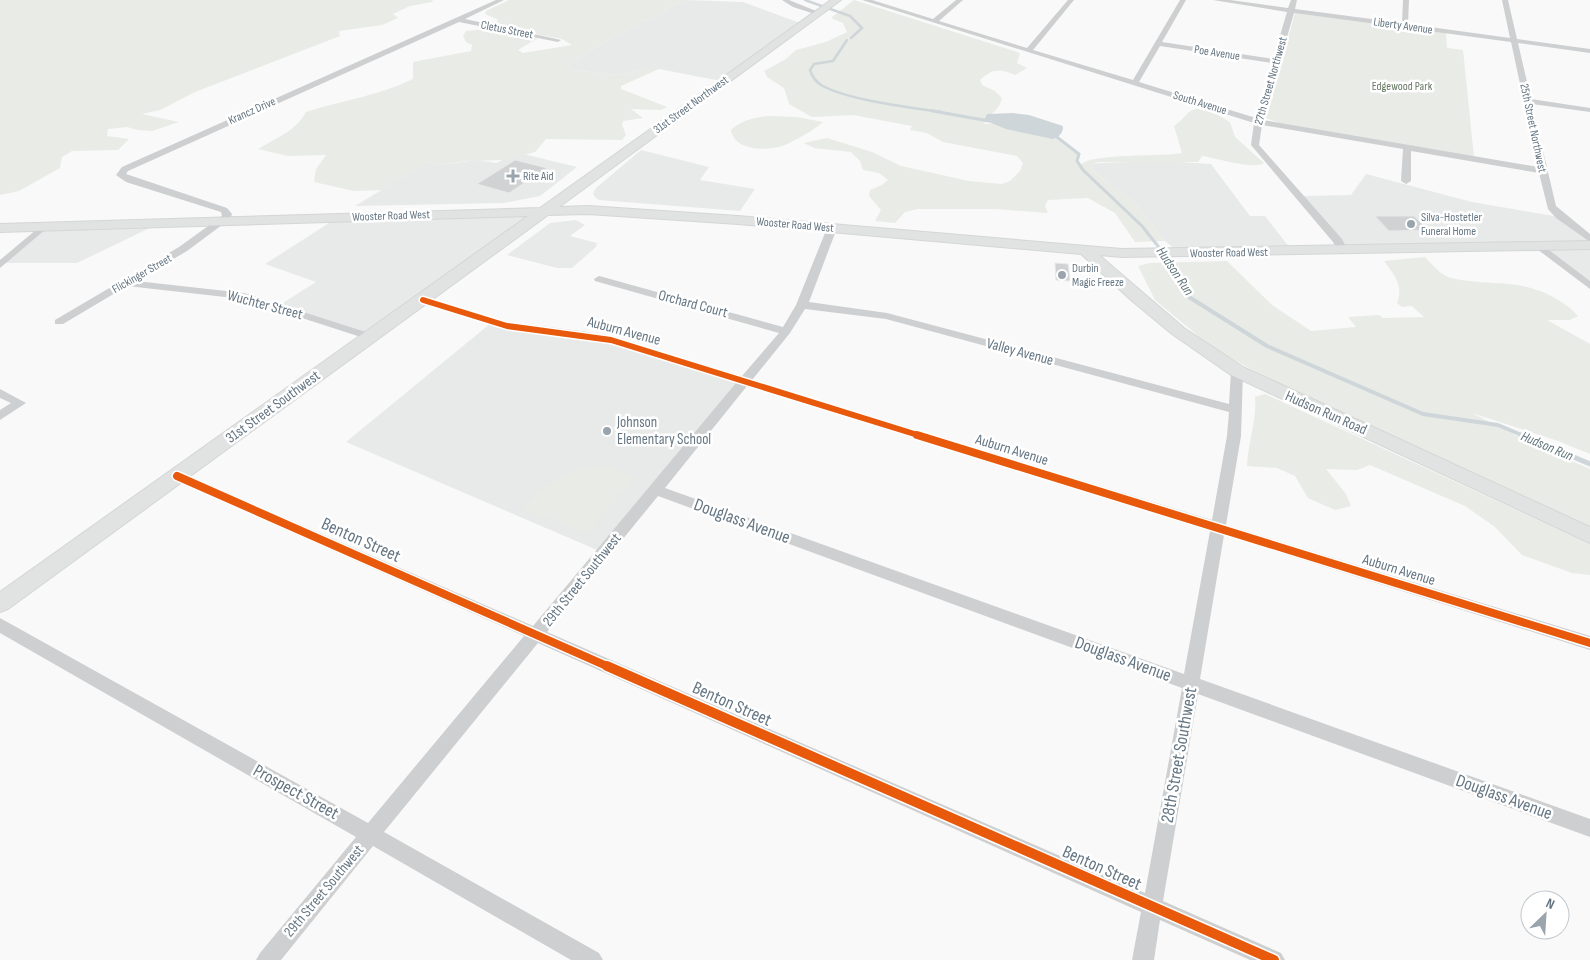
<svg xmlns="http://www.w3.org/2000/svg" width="1590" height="960" viewBox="0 0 1590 960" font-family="'Sofia Sans Condensed',sans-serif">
  <rect width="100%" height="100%" fill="#f9f9f9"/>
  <path fill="#e8e9e9" d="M685,0l58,2 57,21 -79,58 -62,-12h-11l-30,6 -45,-5 -4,-6 44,-27z
    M641,150l68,17 -9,13 55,9 -15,22 -141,-11 -4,-3 -2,-3 3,-6z
    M519,153l58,14 -37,29 -36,7 -149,3 71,-43 15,2 35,-5 20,3z
    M1162,161l49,3 39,52h15l25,32 -115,1 -10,-8 -30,-38 -40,-31 -4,-7 8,-2z
    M1366,174l106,28 82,14 36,26 -246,8 -41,-54 48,-1z
    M545,211l-174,126 -93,-31 38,-24 -51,-18 72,-46z
    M576,220l9,5 -15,11 27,7 -1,4 -24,21h-15l-50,-13 43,-32z
    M156,225l-79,38h-75l41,-36z
    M1590,247v37l-44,-36z
    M491,323l92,10 162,49 -141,171 -258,-111z"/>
  <path fill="#e8ebe6" d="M0,0h433l-1,2 -22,4 -17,8 5,4 -16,7 -43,6 1,5 -145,56 -35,18 -18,4 37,8 -27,9 -14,-1 -11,-3 -19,2 -1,7 22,3 -11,11 -46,1 -10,6 -2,11 -41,23 -19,4z
    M509,0h176l-72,37 -44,27 4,6 45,5 30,-6h11l-38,17v3l46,18 -6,3 -30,-1 12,9 -20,3 -1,4 4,10 -4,5 -76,-1 -11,13 -29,8 -41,1 -24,4 -15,-2 -44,27 -28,1 -40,-9 2,-13 10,-14 -38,1 -30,-7c18,-11 38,-18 48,-37 37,-12 72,-16 107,-33v-17l58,-11 1,-6 -6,-3 -3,-6 3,-5 21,-2 51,9 -20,12 5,3 49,-8 -10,-6 -78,-14 15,-5 -14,-6 1,-3z
    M854,0l166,53 -3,10 10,5 -12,7c-15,-7 -23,-6 -35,5l2,5 13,6 7,7c-2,12 -12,15 -18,26l13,-1 58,12 24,19 -2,7 5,3c12,-11 80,-7 100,-11l-8,-27c6,-4 10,-9 15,-14 11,-9 31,4 41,10l5,15 29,26c-11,7 -48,-5 -62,-7l-4,6h-99l-8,3 4,7 40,31 30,38 -30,1 -20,-29 -27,-15 -40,2 -3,6 3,7 -52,-4h-79l-12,3 -10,11 -20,-2 6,-11 -12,-14 1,-6 12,-5 6,-5 -9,-7 -16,-3 -3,-9 -9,-9 -37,-4 -10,-5 23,-5 45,14 29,14 68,15 33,3 8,-3 10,-10 3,-8 -6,-7 -74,-14 -16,-9 -17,-3 2,-4 -59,-11 -41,2 -23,-13 -5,-16 -17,-11 -3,-6 22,-12 10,-9 30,-8 21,-10 -4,-9 -12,-5z
    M1295,13l151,20 1,15 16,2 11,107 -195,-34 -13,-5z
    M768,116l29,1 26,5c-9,8 -22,15 -32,20 -16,10 -57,11 -60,-12 11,-10 22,-12 37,-14z
    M1425,257c6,6 15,17 23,20 20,6 41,5 61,7 25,2 53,14 69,32l-8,4h-23l43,24v110l-32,-13 -86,-28 67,34 51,22v60l-313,-146 -63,-34 -59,-49 -17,-34 12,-3 77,-2 45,44 39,26 45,-4 -8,-10 31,-2 4,3 41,-1 -12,-11 -10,1 -5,-4c7,-18 -3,-28 -13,-42z
    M1265,394l325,150v31l-18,-2 -50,-18 -27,-28 -30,-21 -95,-41 -13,5 -31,-1 20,25 5,12 -16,4 -27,-12 -13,-22 -18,-8 -30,-2c1,-24 10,-45 8,-69z
    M589,466l24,2 22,9 -48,56 -65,-24c23,-22 34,-34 67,-43z"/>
  <path fill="#ced6d9" d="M1013,113l16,2 34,11c0,7 -3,10 -10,13l-47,-10 -22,-9 3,-6z"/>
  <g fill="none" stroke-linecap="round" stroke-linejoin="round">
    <path stroke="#ced6d9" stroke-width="2.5" d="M805,0l45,16 12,12 -11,10
      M847,40l-14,21 -19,3 -4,6c2,6 5,11 11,15 26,15 90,23 121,27"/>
    <path stroke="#ced6d9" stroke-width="3" d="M933,111l56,10
      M1053,134l26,20 -2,7 6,9 59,56 23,29"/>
    <path stroke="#ced6d9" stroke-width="4" d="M1164,253l13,16 4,15 8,13 78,49 156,68 75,11 26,11"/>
    <path stroke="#ced6d9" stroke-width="5" d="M1521,435l69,29"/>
  </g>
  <path fill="#d0d2d3" stroke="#e8e8e8" d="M515,160l32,8 -38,25 -32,-9z
    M1375,216h39l15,14 -40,1z
    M1055,263l13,1 2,17 -14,-1z"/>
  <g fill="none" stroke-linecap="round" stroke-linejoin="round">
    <defs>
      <path id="major" d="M831,0h10l-282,207 29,-1 150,10 384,33 468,-8v8l-468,8 -23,-2 85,73 59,39 347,160v16l-359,-168 -59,-41 -41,-34 -50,-46 -343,-30 -150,-10 -40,1 -540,394 -8,3v-20l528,-376 -528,16v-8l540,-16z"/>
    </defs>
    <use href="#major" stroke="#d5d6d7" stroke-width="2"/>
    <path fill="#cecfd0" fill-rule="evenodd" d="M496,0h8l-39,19 96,21 -3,2 -99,-20 -331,149 -2,3 101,34 5,6 -2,5 -43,32 -51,30 108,12 131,42v4h-8l-124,-40 -116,-13 -64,38h-8v-4l124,-73 43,-31 -1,-4 -95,-30 -10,-7 6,-8z
      M782,0h7l32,13 -3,2 -25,-8z
      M862,0h10l61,19 23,-19h7l-24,21 88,27 41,-48h6l-41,50 100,30 47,-80h6l-24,42 111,17 14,-47 -74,-12h17l58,8 3,-8h6l-2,9 107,14 1,-23h6l-1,24 102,14 -8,-38h6l9,39 73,10v4l-72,-10 13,56 59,9v4l-58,-8 24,102 34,28v8l-34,-24 -8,-9 -9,-36 -128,-22v30l-5,3 -5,-3 2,-32 -141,-24 -3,20 83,94 6,12 -5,3 -4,-1 -6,-11 -82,-97 3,-22zM1294,13l217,29 27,125 -275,-47zM1160,46l112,17 -16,55 -117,-36z
      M43,224l3,1v4l-46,39v-8z
      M832,225l5,3 -28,74 78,11 342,91 2,-33 2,-3h8l2,3 -2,65 -15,89 364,111v14l-366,-115 -24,144 390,140v18l-392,-143 -35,207 118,52 4,7h-35l-90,-40 -6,40h-22l9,-48 -603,-269 -154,189 215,121 4,7h-32l-198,-114 -92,114h-25l4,-7 96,-116 -356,-204v-15l368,205 156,-187 -352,-157 -2,-3 2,-3h10l351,153 203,-243 -128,-40 -101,-14 -88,-27v-4h8l80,24 81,10 27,6 127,38 37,-43 -184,-52 -1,-2 5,-3 4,1 180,50 13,-22 31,-77zM805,309l81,10 343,93 -2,24 -15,84 -460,-140 38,-47zM747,386l463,145 -26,143 -519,-186zM658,496l524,192 -37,205 -598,-261z
      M1541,244l49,37v8l-53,-40v-4z
      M0,389l26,14 -26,17v-10l11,-7 -11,-5z"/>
    <use href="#major" fill="#e1e2e2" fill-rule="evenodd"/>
    <defs>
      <path id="cycleway-far2" d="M423,300l84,26 104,14 310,96"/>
      <path id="cycleway-far1" d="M917,435l673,208
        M177,476l432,191"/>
      <path id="cycleway" d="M607,666l667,294"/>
    </defs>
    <use href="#cycleway-far2" stroke="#fff" stroke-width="9"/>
    <use href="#cycleway-far1" stroke="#fff" stroke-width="11"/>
    <use href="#cycleway" stroke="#fff" stroke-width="13"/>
    <use href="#cycleway-far2" stroke="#e8590c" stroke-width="6"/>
    <use href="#cycleway-far1" stroke="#e8590c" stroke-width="8"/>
    <use href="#cycleway" stroke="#e8590c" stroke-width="10"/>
  </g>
  <g fill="#99a4ac" stroke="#fff" stroke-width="2">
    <path d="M510.5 168.5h5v5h5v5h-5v5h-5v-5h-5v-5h5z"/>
    <circle cx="1411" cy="224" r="5"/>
    <circle cx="1062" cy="275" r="5"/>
    <circle cx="607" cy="431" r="5"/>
  </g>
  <g text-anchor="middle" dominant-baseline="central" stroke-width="5" stroke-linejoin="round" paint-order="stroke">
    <g font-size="12" fill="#657683" stroke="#fff">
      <text transform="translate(1403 26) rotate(8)">Liberty Avenue</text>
      <text transform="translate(507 30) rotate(11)">Cletus Street</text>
      <text transform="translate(1217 53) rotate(9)">Poe Avenue</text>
      <text transform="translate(1271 81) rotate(-74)">27th Street Northwest</text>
      <text transform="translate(1200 103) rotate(17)">South Avenue</text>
      <text transform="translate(691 105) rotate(-36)">31st Street Northwest</text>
      <text transform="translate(252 111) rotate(-24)">Krancz Drive</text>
      <text transform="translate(1533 128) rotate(78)">25th Street Northwest</text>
      <text transform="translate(391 216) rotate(-2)">Wooster Road West</text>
      <text transform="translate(795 225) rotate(5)">Wooster Road West</text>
      <text transform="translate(1229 253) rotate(-1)">Wooster Road West</text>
      <text transform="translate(142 274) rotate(-30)">Flickinger Street</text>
    </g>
    <g font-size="12" fill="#687a64" stroke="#fff">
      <text x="1402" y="86">Edgewood Park</text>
    </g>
    <g font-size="12" fill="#657683" stroke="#fff" text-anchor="start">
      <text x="523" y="176">Rite Aid</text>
      <text x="1421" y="217">Silva-Hostetler<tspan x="1421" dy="14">Funeral Home</tspan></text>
      <text x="1072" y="268">Durbin<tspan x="1072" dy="14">Magic Freeze</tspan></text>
    </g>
    <g font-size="14" font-style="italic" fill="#60757c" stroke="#fff">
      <text transform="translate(1175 271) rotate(56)">Hudson Run</text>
      <text transform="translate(1547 446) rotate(23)">Hudson Run</text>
    </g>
    <g font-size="15" fill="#657683" stroke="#fff">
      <text transform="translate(693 304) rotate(15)">Orchard Court</text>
      <text transform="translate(265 305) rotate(15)">Wuchter Street</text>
      <text transform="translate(624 331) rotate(15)">Auburn Avenue</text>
      <text transform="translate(1020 352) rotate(15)">Valley Avenue</text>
      <text transform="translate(273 407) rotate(-36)">31st Street Southwest</text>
      <text transform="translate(1326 413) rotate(24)">Hudson Run Road</text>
      <text transform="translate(1012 450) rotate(17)">Auburn Avenue</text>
      <text transform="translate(1399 570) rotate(17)">Auburn Avenue</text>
      <text transform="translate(582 580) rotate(-51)">29th Street Southwest</text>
      <text transform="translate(324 891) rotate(-50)">29th Street Southwest</text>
    </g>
    <g font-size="15" fill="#657683" stroke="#fff" text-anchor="start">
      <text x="617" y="422">Johnson<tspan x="617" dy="17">Elementary School</tspan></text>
    </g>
    <g font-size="18" fill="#657683" stroke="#fff">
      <text transform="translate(742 521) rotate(20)">Douglass Avenue</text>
      <text transform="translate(361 540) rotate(24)">Benton Street</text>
      <text transform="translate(1123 659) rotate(20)">Douglass Avenue</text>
      <text transform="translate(732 704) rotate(24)">Benton Street</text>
      <text transform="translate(1179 755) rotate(-80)">28th Street Southwest</text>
      <text transform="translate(296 792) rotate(29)">Prospect Street</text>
      <text transform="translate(1504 797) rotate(20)">Douglass Avenue</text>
      <text transform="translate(1102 868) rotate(24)">Benton Street</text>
    </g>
  </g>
  <g transform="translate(1545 915) rotate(25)"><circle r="24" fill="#ffffff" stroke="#c1c8cd"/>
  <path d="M0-4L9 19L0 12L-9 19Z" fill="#99a4ac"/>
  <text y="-8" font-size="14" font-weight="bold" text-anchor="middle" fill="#657683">N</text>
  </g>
</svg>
